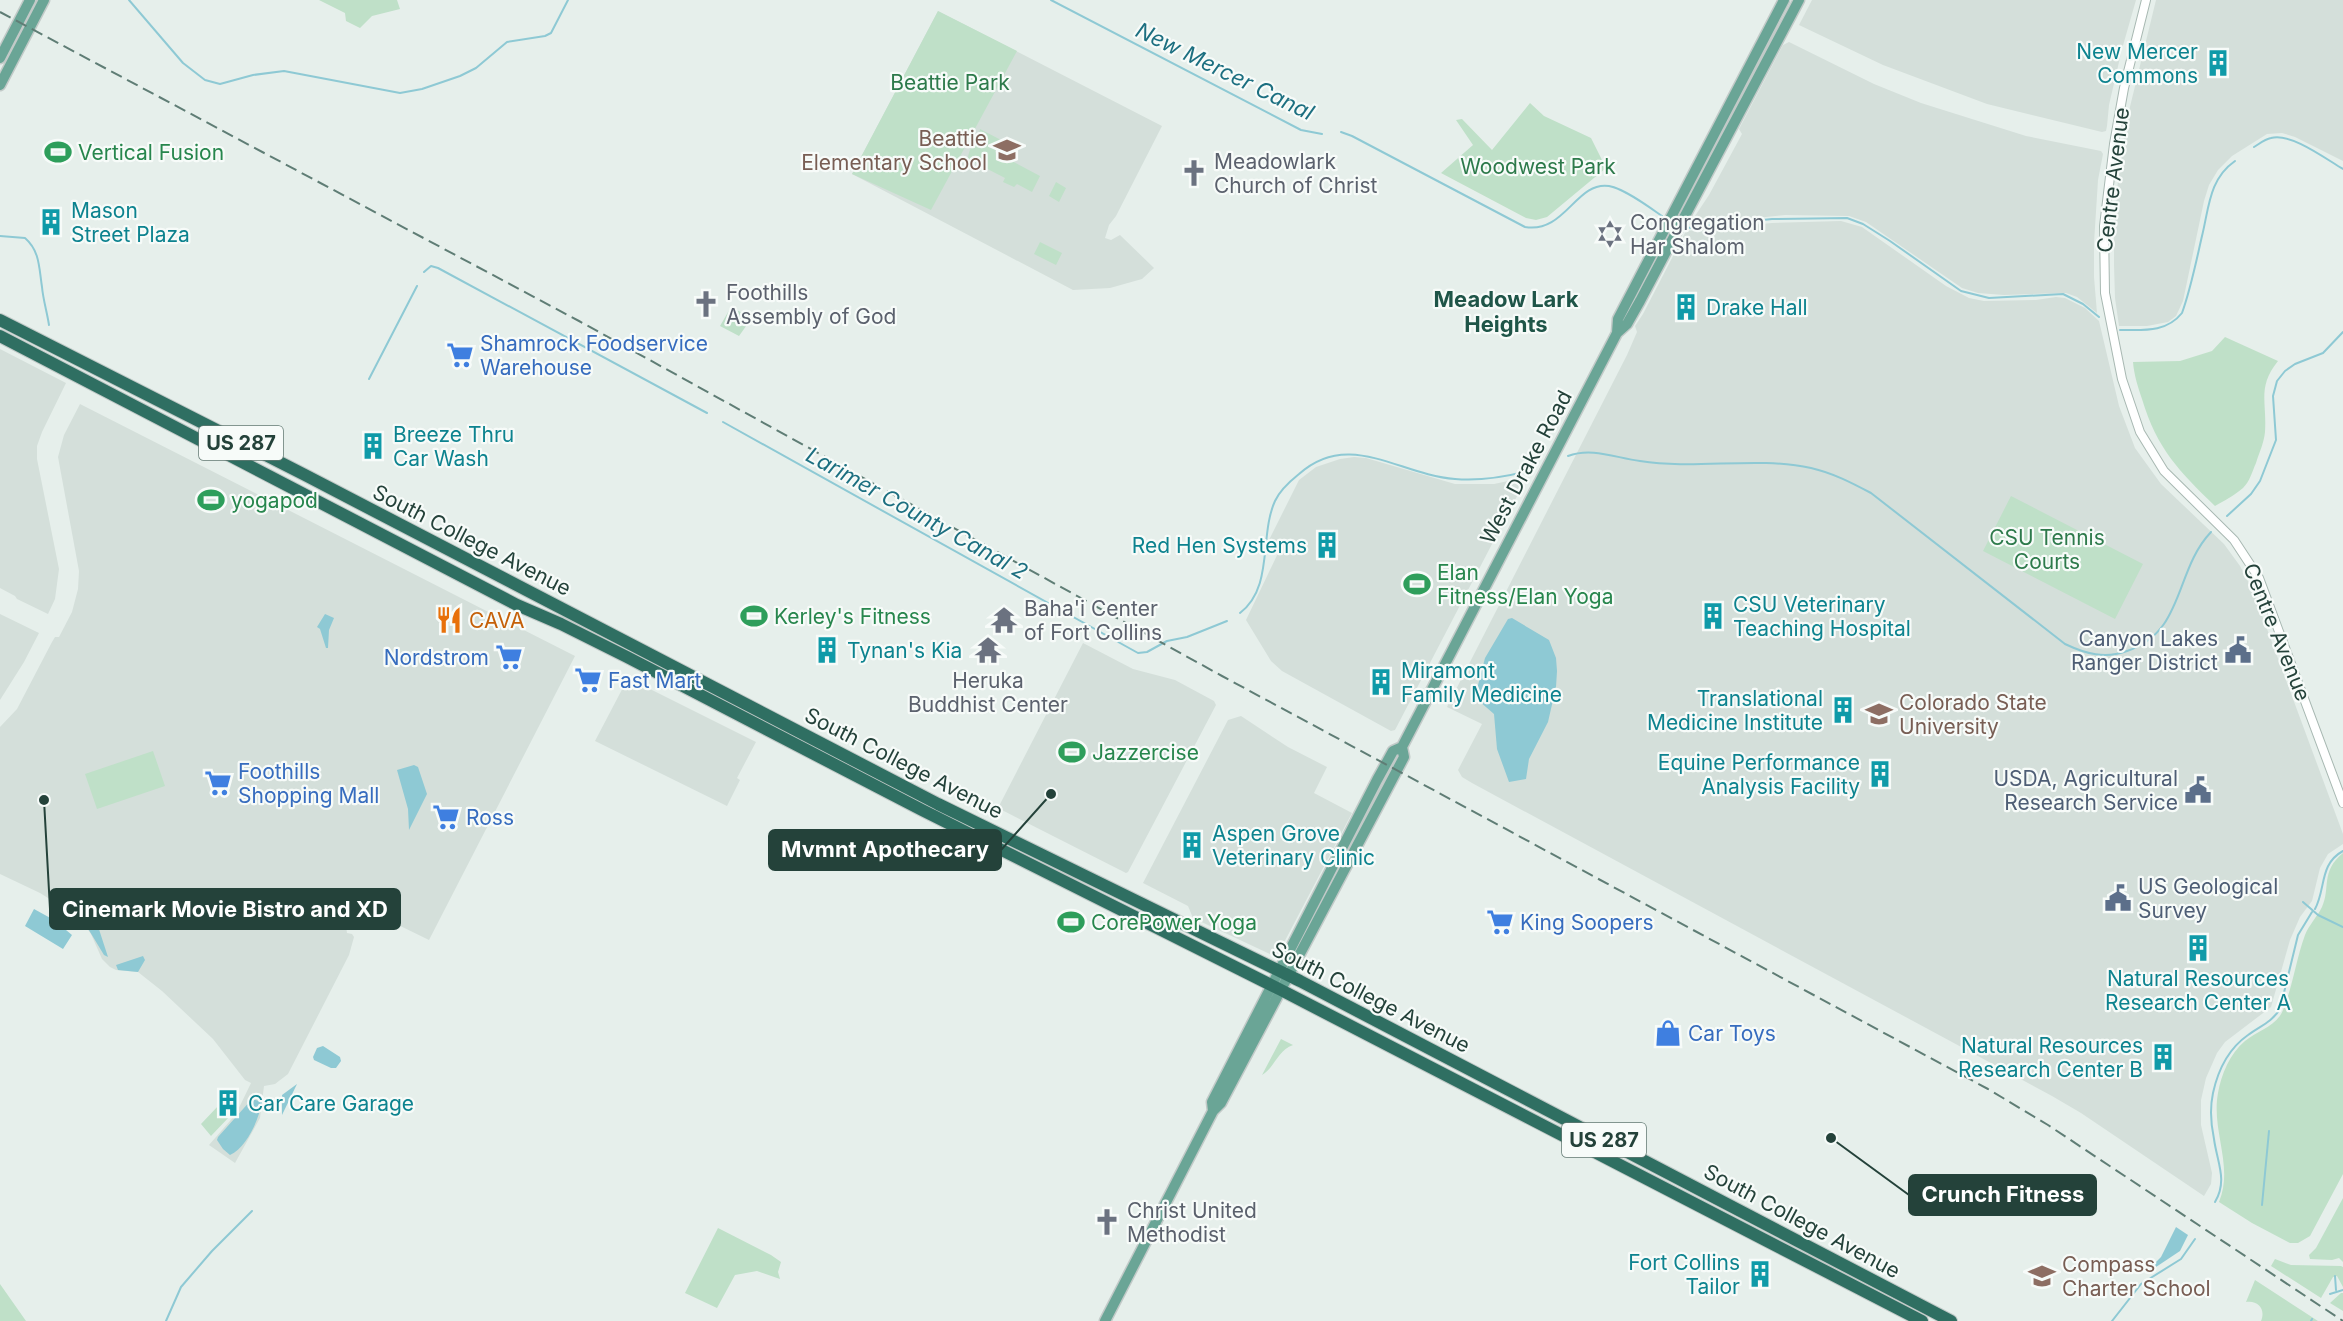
<svg xmlns="http://www.w3.org/2000/svg" width="2343" height="1321" viewBox="0 0 2343 1321" font-family="Inter,sans-serif">
  <rect width="100%" height="100%" fill="#e6efeb"/>
  <path fill="#d4dfda" d="M1812,0h324l-14,49 -13,56 -2,21 -1,5 -4,1 -115,-28 -104,-39 -84,-40z
    M2156,0h187v161l-48,-24 -13,-4 -15,1 -35,22 -14,14 -9,15 -5,16 -21,100 -7,15 -8,6 -21,4h-28l-4,-28 -1,-33v-33l5,-65 8,-48z
    M938,11l224,115 -46,90 -7,9 -4,13 6,2 9,-5 34,33 -12,11 -32,9 -37,2 -221,-116z
    M1789,42l85,42 47,19 105,33 75,15 2,3 -5,26 -4,63v34l3,36 -20,-16 -11,-4 -62,2 -26,-2 -16,-5 -96,-66 -17,-6 -64,-1 -96,10 20,-30 33,-61 -3,-5 44,-84z
    M1841,221l21,6 84,59 23,12 15,3 52,-1 20,-3 9,1 20,10 14,13 20,85 16,42 26,36 63,60 16,22 13,25 90,243v10l-15,10 -8,14 -8,33 -12,16 -10,23 -19,67 -46,35 -8,11 -11,25 -5,22v25l11,48 -1,11 -7,12 -123,-83 -29,-17 -580,-313 -10,-6 -4,-7 24,-46 -35,-17 180,-352 10,-23 -2,-6 8,-12 43,-83 86,-8z
    M0,349l66,34 -24,49 -5,14v13l22,110 -4,30 -7,15 -31,-15 -2,-3 -15,-8z
    M80,404l495,252 -146,284 -47,-23 -7,9 -6,1 -1,-8 -22,7 1,7 5,1 2,3 -5,18 -61,119 -13,10 -11,2 -4,32 -25,45 -26,-18 27,-31 15,-31 -6,-3 -32,-41 -51,-48 -24,-19 -22,-2 -6,-3 -8,-8 -11,-25 -8,-11 -19,-15 -24,-15 -40,-19v-147l17,-18 35,-67 3,-5h4l13,-25 6,-23 1,-18 -21,-114 6,-22z
    M1354,457l12,1 89,26h39l33,-7 -132,253 -4,1 -109,-60 -11,-10 -25,-41 34,-71 -12,-7 31,-62 17,-13 24,-8z
    M0,614l39,19 -15,29 -24,38z
    M1083,643l50,26 42,11 39,21 2,4 -88,167 -2,1 -128,-65z
    M628,678l128,64 -19,36 3,2 -13,26 -132,-65z
    M1241,716l47,31 39,20 -13,26 38,20 -74,141 -6,1 -79,-37 -5,-12 -45,-23 85,-163z"/>
  <path fill="#bfe0c8" d="M319,0h78l3,9 -28,7 -12,12 -14,-7 -1,-8z
    M938,11l79,40 -86,159 -79,-36z
    M1530,103l14,13 47,22 15,30 -59,49 -11,3 -10,-2 -85,-45 32,-28 -17,-25 6,-1 30,31z
    M980,129l21,11 -6,12 45,24 -8,16 -15,-8 -3,3 -11,-5 2,-4 -37,-19c1,-14 10,-17 12,-30z
    M1056,182l10,6 -7,14 -10,-6z
    M1040,242l22,11 -6,12 -22,-11z
    M731,307l17,9 1,6 -10,14 -19,-10z
    M2225,337l53,24c-21,26 -11,41 -13,71 -1,11 -6,21 -9,31 -4,9 -6,18 -13,25 -8,7 -19,13 -28,18 -36,-35 -58,-57 -73,-107 -4,-12 -8,-24 -9,-37l47,-1 32,-10z
    M2011,496l132,68 -28,55 -132,-68z
    M153,751l12,35 -68,23 -12,-35z
    M2343,853v321l-33,62 -12,7h-8l-38,-20 -33,-21c15,-36 -8,-71 -1,-109 3,-18 12,-40 27,-52 12,-10 32,-15 38,-31 10,-24 13,-51 22,-75 4,-10 12,-18 17,-28 9,-20 -2,-35 21,-54z
    M1281,1039l12,6c-15,5 -18,22 -31,30z
    M219,1105l11,11 -19,20 -10,-12z
    M2343,1198v64l-4,-4 -7,2 -22,-1 -1,-4 7,-7z
    M718,1228l53,27 10,7 -3,10 2,7 -23,-8 -22,4 -18,33 -32,-15z
    M2275,1259l16,6 50,1 2,1v20l-6,-11 -4,1 -12,21 -50,-32z
    M2255,1280l63,41h-57c5,-12 -3,-21 -15,-19z
    M0,1284l26,37h-26z
    M2341,1293h2v18l-13,-8z"/>
  <path fill="#8ec9d4" d="M325,614l9,4 -5,12 -1,18h-2l-6,-19 -3,-2z
    M1512,618l37,22 7,18 1,13 -1,16 -8,35 -19,37 -3,20 -17,3 -12,-33 -3,-35 -15,-13 -3,-8 9,-35 23,-39z
    M414,765l4,2 9,27 -18,36 -1,-21 -11,-39z
    M34,909l20,11 18,15 -9,14 -38,-23z
    M94,916l1,1 13,40 -4,-2 -20,-33z
    M143,956l2,4 -7,12 -20,-2 -2,-5z
    M323,1046l17,11 1,4 -5,7h-5l-17,-8 -1,-3 4,-9z
    M297,1084l-15,31v-20z
    M252,1099l10,3c-3,17 -15,45 -32,53l-7,-6 -6,-9 1,-3z
    M2176,1227l12,8 -8,16 -27,18 -2,-2 10,-10z"/>
  <g fill="none" stroke-linecap="round" stroke-linejoin="round">
    <path stroke="#8ec9d4" stroke-width="2" d="M129,0l54,63 22,17 15,4 33,-9 31,-4 116,22 22,-4 38,-13 16,-8 31,-26 38,-6 6,-3 17,-33
      M1051,0l250,130 21,4
      M1341,132l11,4 173,91c40,7 51,-46 84,-41 16,3 40,21 53,30
      M2254,147c5,-3 11,-8 17,-9 19,-6 55,21 72,31
      M1687,228l85,-9 75,-1 16,6 27,17 71,50 28,7 74,-4 20,10 16,13
      M0,236l25,2c15,13 14,30 17,49 1,12 5,25 7,38
      M424,272l7,-6 7,2 269,145
      M2120,330c23,0 46,3 62,-17 9,-25 14,-51 20,-77 7,-28 7,-57 33,-75
      M369,379l48,-93
      M723,422l415,231 9,-1 20,-11 20,-4 40,-16
      M1568,456c24,-9 48,2 72,5 57,9 115,-5 171,7 22,5 41,15 60,25l194,151c21,10 40,15 62,7 58,-19 47,-80 84,-119
      M2227,516l24,-22 9,-13 16,-41 -3,-44 4,-15 8,-10 10,-7 28,-11 20,-21
      M1240,613c34,-26 19,-77 35,-112 5,-11 14,-19 24,-27 50,-45 100,1 156,5 24,2 50,-2 73,-8
      M2303,902l15,13 25,12
      M2315,909c11,-20 4,-45 28,-58
      M2215,1202c13,-22 2,-40 -1,-63 -3,-14 -4,-32 -1,-46 5,-23 15,-44 35,-58 12,-9 24,-13 32,-26l18,-74 14,-23
      M2262,1205l7,-74
      M2335,1276l1,14
      M2330,1294l13,-4
      M166,1321l15,-34 31,-36 40,-40
      M2112,1321l29,-37 40,-25 14,-20
      M2311,1321l1,-2"/>
    <defs>
      <path id="minor" d="M2146,0l-22,88 -10,56 -10,82 1,67 17,86 18,53 24,39 70,69 25,38 84,225"/>
      <path id="major" d="M0,58l30,-58
        M0,85l44,-85
        M1617,333l1,-14 166,-319
        M1213,1111l-1,-9 165,-322 16,-29 9,-4
        M1105,1321l108,-210 8,-8 183,-346 -2,-10 215,-414 10,-9 13,-23 159,-301"/>
      <path id="highway" d="M0,320l305,155 633,329 362,177 651,340
        M0,336l517,269 44,19 66,33 295,153 359,180 641,331"/>
    </defs>
    <use href="#minor" stroke="#a8b8b2" stroke-width="10"/>
    <use href="#major" stroke="#c2cac8" stroke-width="13"/>
    <use href="#highway" stroke="#c2cac8" stroke-width="14"/>
    <use href="#minor" stroke="#fff" stroke-width="8"/>
    <use href="#major" stroke="#6aa596" stroke-width="10"/>
    <use href="#highway" stroke="#2f6f62" stroke-width="12"/>
    <path stroke="#5f7d75" stroke-width="2" stroke-dasharray="12 6" stroke-linecap="butt" d="M0,12l579,309 643,355 766,413 60,36 295,196"/>
  </g>
  <defs>
    <symbol id="building-bare" viewBox="-9 -9 18 18"><path d="M-4-6H4V6H1V3H-1V6H-4ZM-2.5-4.3h1.7v1.8h-1.7ZM.8-4.3h1.7v1.8H.8ZM-2.5-1h1.7V.8h-1.7ZM.8-1h1.7V.8H.8Z" fill="#0f9aa8" stroke="#f7fbf9" stroke-width="2.5" paint-order="stroke"/></symbol>
    <symbol id="school-bare" viewBox="-9 -9 18 18"><path d="M0-5L7-2L0 1L-7-2ZM-4 1L0 2.5L4 1V4Q0 6-4 4Z" fill="#8d6e63" stroke="#f7fbf9" stroke-width="2.5" paint-order="stroke"/></symbol>
    <symbol id="stadium-bare" viewBox="-9 -9 18 18"><path d="M0-5a6.5 5 0 1 0 0 10a6.5 5 0 1 0 0-10ZM-3.5-1.8h7v3.6h-7Z" fill="#2e9e5b" stroke="#f7fbf9" stroke-width="2.5" paint-order="stroke"/></symbol>
    <symbol id="church-bare" viewBox="-9 -9 18 18"><path d="M-1.2-6h2.4v3.5h3.3v2.4h-3.3V6h-2.4V-.1h-3.3v-2.4h3.3Z" fill="#6b7280" stroke="#f7fbf9" stroke-width="2.5" paint-order="stroke"/></symbol>
    <symbol id="synagogue-bare" viewBox="-9 -9 18 18"><path d="M0-6.5L5.6 3.2H-5.6ZM0 6.5L5.6-3.2H-5.6Z" fill="#6b7280" stroke="#f7fbf9" stroke-width="2.5" paint-order="stroke"/></symbol>
    <symbol id="supermarket-bare" viewBox="-9 -9 18 18"><path d="M-6-5.5h2.5l.6 2H6L4.5 2H-2.5L-4.4-4H-6ZM-1.5 3.2a1.3 1.3 0 1 0 .1 0ZM3 3.2a1.3 1.3 0 1 0 .1 0Z" fill="#3f7fe0" stroke="#f7fbf9" stroke-width="2.5" paint-order="stroke"/></symbol>
    <symbol id="restaurant-bare" viewBox="-9 -9 18 18"><path d="M-5-6h1v4h1v-4h1v4h1v-4h1v5L-1.5 .5V6h-2V.5L-5-1ZM5-6V6H3V1.5H1.5Q1.5-4 5-6Z" fill="#e8710a" stroke="#f7fbf9" stroke-width="2.5" paint-order="stroke"/></symbol>
    <symbol id="temple-bare" viewBox="-9 -9 18 18"><path d="M0-6L5-2H3V0L6.5 2.5H4V6H1.5V3h-3V6H-4V2.5H-6.5L-3 0V-2H-5Z" fill="#6b7280" stroke="#f7fbf9" stroke-width="2.5" paint-order="stroke"/></symbol>
    <symbol id="civic-bare" viewBox="-9 -9 18 18"><path d="M-.6-6.5H3V-4.5H.6V-3L4-1V1h2V6H-6V1h2V-1L-.6-3ZM-1.2 2.5V6h2.4V2.5Z" fill="#5c6f8a" stroke="#f7fbf9" stroke-width="2.5" paint-order="stroke"/></symbol>
    <symbol id="university-bare" viewBox="-9 -9 18 18"><path d="M0-5L7-2L0 1L-7-2ZM-4 1L0 2.5L4 1V4Q0 6-4 4Z" fill="#8d6e63" stroke="#f7fbf9" stroke-width="2.5" paint-order="stroke"/></symbol>
    <symbol id="shop-bare" viewBox="-9 -9 18 18"><path d="M-5-2.5h2.3a2.7 3.5 0 0 1 5.4 0H5L5.5 6h-11ZM-1.5-2.5h3a1.5 2.3 0 0 0-3 0Z" fill="#3f7fe0" stroke="#f7fbf9" stroke-width="2.5" paint-order="stroke"/></symbol>
  </defs>
  <g fill-rule="evenodd">
    <use href="#building-bare" x="2199" y="44" width="38" height="38"/>
    <use href="#school-bare" x="988" y="131" width="38" height="38"/>
    <use href="#stadium-bare" x="39" y="133" width="38" height="38"/>
    <use href="#church-bare" x="1175" y="154" width="38" height="38"/>
    <use href="#building-bare" x="32" y="203" width="38" height="38"/>
    <use href="#synagogue-bare" x="1591" y="215" width="38" height="38"/>
    <use href="#church-bare" x="687" y="285" width="38" height="38"/>
    <use href="#building-bare" x="1667" y="288" width="38" height="38"/>
    <use href="#supermarket-bare" x="441" y="336" width="38" height="38"/>
    <use href="#building-bare" x="354" y="427" width="38" height="38"/>
    <use href="#stadium-bare" x="192" y="481" width="38" height="38"/>
    <use href="#building-bare" x="1308" y="526" width="38" height="38"/>
    <use href="#stadium-bare" x="1398" y="565" width="38" height="38"/>
    <use href="#stadium-bare" x="735" y="597" width="38" height="38"/>
    <use href="#building-bare" x="1694" y="597" width="38" height="38"/>
    <use href="#restaurant-bare" x="430" y="601" width="38" height="38"/>
    <use href="#temple-bare" x="985" y="601" width="38" height="38"/>
    <use href="#building-bare" x="808" y="631" width="38" height="38"/>
    <use href="#temple-bare" x="969" y="631" width="38" height="38"/>
    <use href="#civic-bare" x="2219" y="631" width="38" height="38"/>
    <use href="#supermarket-bare" x="490" y="638" width="38" height="38"/>
    <use href="#supermarket-bare" x="569" y="661" width="38" height="38"/>
    <use href="#building-bare" x="1362" y="663" width="38" height="38"/>
    <use href="#building-bare" x="1824" y="691" width="38" height="38"/>
    <use href="#university-bare" x="1860" y="695" width="38" height="38"/>
    <use href="#stadium-bare" x="1053" y="733" width="38" height="38"/>
    <use href="#building-bare" x="1861" y="755" width="38" height="38"/>
    <use href="#supermarket-bare" x="199" y="764" width="38" height="38"/>
    <use href="#civic-bare" x="2179" y="771" width="38" height="38"/>
    <use href="#supermarket-bare" x="427" y="798" width="38" height="38"/>
    <use href="#building-bare" x="1173" y="826" width="38" height="38"/>
    <use href="#civic-bare" x="2099" y="879" width="38" height="38"/>
    <use href="#stadium-bare" x="1052" y="903" width="38" height="38"/>
    <use href="#supermarket-bare" x="1481" y="903" width="38" height="38"/>
    <use href="#building-bare" x="2179" y="929" width="38" height="38"/>
    <use href="#shop-bare" x="1649" y="1014" width="38" height="38"/>
    <use href="#building-bare" x="2144" y="1038" width="38" height="38"/>
    <use href="#building-bare" x="209" y="1084" width="38" height="38"/>
    <use href="#church-bare" x="1088" y="1203" width="38" height="38"/>
    <use href="#building-bare" x="1741" y="1255" width="38" height="38"/>
    <use href="#school-bare" x="2023" y="1257" width="38" height="38"/>
  </g>
  <g text-anchor="middle" dominant-baseline="central" stroke-width="4.5" stroke-linejoin="round" paint-order="stroke">
    <g fill="#f7fbf9" stroke="#637a73" stroke-width="1.5">
      <rect x="199" y="426" width="84" height="34" rx="4.5"/>
      <rect x="1562" y="1123" width="84" height="34" rx="4.5"/>
    </g>
    <g font-size="20" font-weight="bold" fill="#24423a">
      <text x="241" y="443">US 287</text>
      <text x="1604" y="1140">US 287</text>
    </g>
    <g font-size="21" fill="#0d838f" stroke="#f7fbf9" text-anchor="start">
      <text x="2198" y="51" text-anchor="end">New Mercer<tspan x="2198" dy="24">Commons</tspan></text>
      <text x="71" y="210">Mason<tspan x="71" dy="24">Street Plaza</tspan></text>
      <text x="1706" y="307">Drake Hall</text>
      <text x="393" y="434">Breeze Thru<tspan x="393" dy="24">Car Wash</tspan></text>
      <text x="1307" y="545" text-anchor="end">Red Hen Systems</text>
      <text x="1733" y="604">CSU Veterinary<tspan x="1733" dy="24">Teaching Hospital</tspan></text>
      <text x="847" y="650">Tynan's Kia</text>
      <text x="1401" y="670">Miramont<tspan x="1401" dy="24">Family Medicine</tspan></text>
      <text x="1823" y="698" text-anchor="end">Translational<tspan x="1823" dy="24">Medicine Institute</tspan></text>
      <text x="1860" y="762" text-anchor="end">Equine Performance<tspan x="1860" dy="24">Analysis Facility</tspan></text>
      <text x="1212" y="833">Aspen Grove<tspan x="1212" dy="24">Veterinary Clinic</tspan></text>
      <text x="2198" y="978" text-anchor="middle">Natural Resources<tspan x="2198" dy="24">Research Center A</tspan></text>
      <text x="2143" y="1045" text-anchor="end">Natural Resources<tspan x="2143" dy="24">Research Center B</tspan></text>
      <text x="248" y="1103">Car Care Garage</text>
      <text x="1740" y="1262" text-anchor="end">Fort Collins<tspan x="1740" dy="24">Tailor</tspan></text>
    </g>
    <g font-size="21" fill="#2d7a4b" stroke="#f7fbf9">
      <text x="950" y="82">Beattie Park</text>
      <text x="1538" y="166">Woodwest Park</text>
      <text x="2047" y="537">CSU Tennis<tspan x="2047" dy="24">Courts</tspan></text>
    </g>
    <g font-size="21" fill="#785e54" stroke="#f7fbf9" text-anchor="start">
      <text x="987" y="138" text-anchor="end">Beattie<tspan x="987" dy="24">Elementary School</tspan></text>
      <text x="1899" y="702">Colorado State<tspan x="1899" dy="24">University</tspan></text>
      <text x="2062" y="1264">Compass<tspan x="2062" dy="24">Charter School</tspan></text>
    </g>
    <g font-size="21" fill="#27864d" stroke="#f7fbf9" text-anchor="start">
      <text x="78" y="152">Vertical Fusion</text>
      <text x="231" y="500">yogapod</text>
      <text x="1437" y="572">Elan<tspan x="1437" dy="24">Fitness/Elan Yoga</tspan></text>
      <text x="774" y="616">Kerley's Fitness</text>
      <text x="1092" y="752">Jazzercise</text>
      <text x="1091" y="922">CorePower Yoga</text>
    </g>
    <g font-size="21" fill="#5b616d" stroke="#f7fbf9" text-anchor="start">
      <text x="1214" y="161">Meadowlark<tspan x="1214" dy="24">Church of Christ</tspan></text>
      <text x="1630" y="222">Congregation<tspan x="1630" dy="24">Har Shalom</tspan></text>
      <text x="726" y="292">Foothills<tspan x="726" dy="24">Assembly of God</tspan></text>
      <text x="1024" y="608">Baha'i Center<tspan x="1024" dy="24">of Fort Collins</tspan></text>
      <text x="988" y="680" text-anchor="middle">Heruka<tspan x="988" dy="24">Buddhist Center</tspan></text>
      <text x="1127" y="1210">Christ United<tspan x="1127" dy="24">Methodist</tspan></text>
    </g>
    <g font-size="21" fill="#24423a" stroke="#f7fbf9">
      <text transform="translate(2113 180) rotate(-83)">Centre Avenue</text>
      <text transform="translate(1526 467) rotate(-62)">West Drake Road</text>
      <text transform="translate(472 540) rotate(27)">South College Avenue</text>
      <text transform="translate(2277 632) rotate(68)">Centre Avenue</text>
      <text transform="translate(904 763) rotate(27)">South College Avenue</text>
      <text transform="translate(1371 997) rotate(27)">South College Avenue</text>
      <text transform="translate(1802 1221) rotate(28)">South College Avenue</text>
    </g>
    <g font-size="21" fill="#366cbe" stroke="#f7fbf9" text-anchor="start">
      <text x="480" y="343">Shamrock Foodservice<tspan x="480" dy="24">Warehouse</tspan></text>
      <text x="489" y="657" text-anchor="end">Nordstrom</text>
      <text x="608" y="680">Fast Mart</text>
      <text x="238" y="771">Foothills<tspan x="238" dy="24">Shopping Mall</tspan></text>
      <text x="466" y="817">Ross</text>
      <text x="1520" y="922">King Soopers</text>
      <text x="1688" y="1033">Car Toys</text>
    </g>
    <g font-size="21" fill="#c56008" stroke="#f7fbf9" text-anchor="start">
      <text x="469" y="620">CAVA</text>
    </g>
    <g font-size="21" fill="#4e5e75" stroke="#f7fbf9" text-anchor="end">
      <text x="2218" y="638">Canyon Lakes<tspan x="2218" dy="24">Ranger District</tspan></text>
      <text x="2178" y="778">USDA, Agricultural<tspan x="2178" dy="24">Research Service</tspan></text>
      <text x="2138" y="886" text-anchor="start">US Geological<tspan x="2138" dy="24">Survey</tspan></text>
    </g>
    <g font-size="22" font-style="italic" fill="#1c6f80" stroke="#f7fbf9">
      <text transform="translate(1225 71) rotate(26)">New Mercer Canal</text>
      <text transform="translate(917 513) rotate(29)">Larimer County Canal 2</text>
    </g>
    <g font-size="22" font-weight="bold" fill="#1f5548" stroke="#f7fbf9">
      <text x="1506" y="299">Meadow Lark<tspan x="1506" dy="25">Heights</tspan></text>
    </g>
  </g>
  <path fill="none" stroke="#24423a" stroke-width="2" d="M1051 794L1001 850M44 800L50 909M1831 1138L1909 1195"/>
  <g fill="#24423a" stroke="#f7fbf9" stroke-width="2">
    <circle cx="1051" cy="794" r="6"/>
    <circle cx="44" cy="800" r="6"/>
    <circle cx="1831" cy="1138" r="6"/>
  </g>
  <g fill="#24423a" stroke="#24423a" stroke-width="2">
    <rect x="769" y="830" width="232" height="40" rx="6"/>
    <rect x="50" y="889" width="350" height="40" rx="6"/>
    <rect x="1909" y="1175" width="187" height="40" rx="6"/>
  </g>
  <g font-size="22" text-anchor="middle" font-weight="bold" fill="#fff">
    <text x="885" y="857">Mvmnt Apothecary</text>
    <text x="225" y="917">Cinemark Movie Bistro and XD</text>
    <text x="2003" y="1202">Crunch Fitness</text>
  </g>
</svg>
